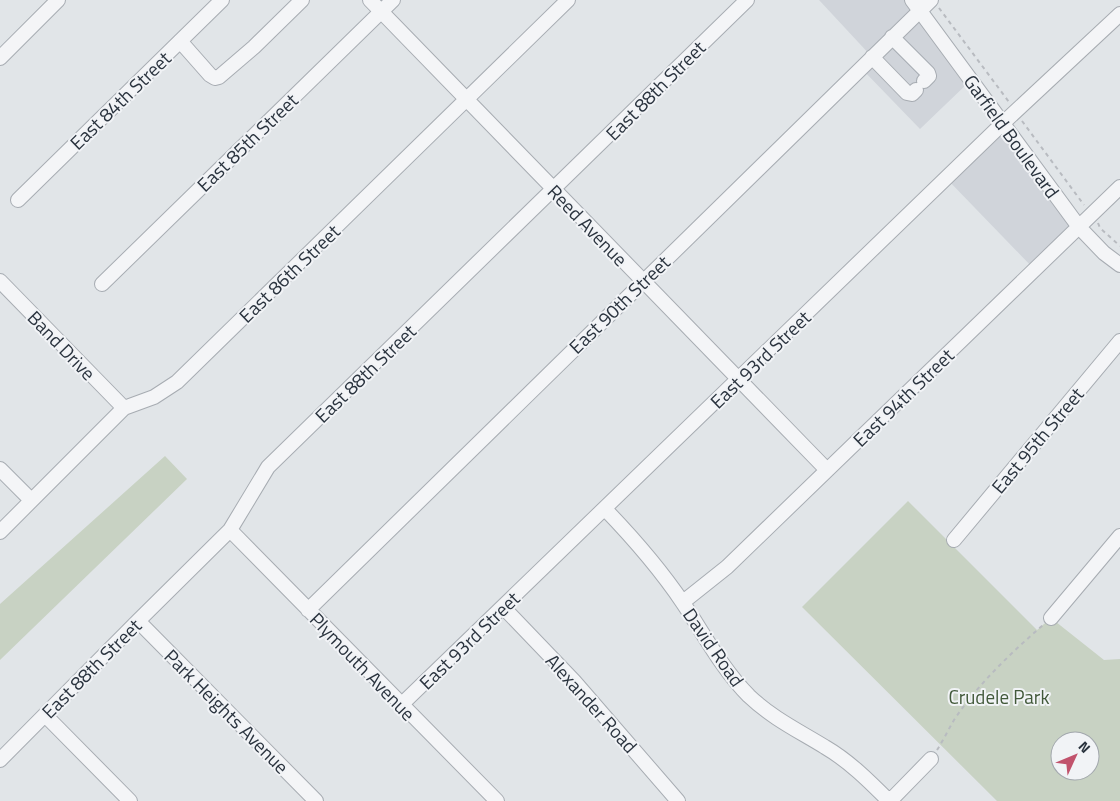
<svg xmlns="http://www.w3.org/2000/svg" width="1120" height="801" viewBox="0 0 1120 801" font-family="'Titillium Web',sans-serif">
  <rect width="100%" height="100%" fill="#e1e5e8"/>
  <path fill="#d0d4da" d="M819,0h112l-11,10 50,71 -50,48 -59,-61 11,-11z
    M1002,124l77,103 -44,43 -89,-92z"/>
  <path fill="#c8d2c3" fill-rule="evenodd" d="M165,456l22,23 -187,181v-56z
    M908,501l129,129 14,-12 53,42 16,-1v142h-123l-195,-194zM1060,741h30v30h-30z"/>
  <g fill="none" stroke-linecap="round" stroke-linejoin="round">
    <defs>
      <path id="minor" d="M370,0l457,470
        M912,0l167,227 25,26 16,12
        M892,37l36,36 1,3 -5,5
        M180,41l30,34 5,3 4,-1 35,-30 48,-47
        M872,57l35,36 5,1 4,-4
        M0,58l58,-58
        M18,200l204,-200
        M0,281l124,127
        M102,284l291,-284
        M0,469l31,31
        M605,509c28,29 55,60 78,94 21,31 39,66 66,93 23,22 50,35 76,51 24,14 44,34 64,54
        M230,530l267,271
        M0,532l124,-124 30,-11 23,-15 391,-382
        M954,540l166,-199
        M683,602l44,-35 393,-380
        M503,607l71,74 104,120
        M308,610l623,-610
        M1051,618l69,-82
        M138,621l178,180
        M401,705l601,-581 118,-110
        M45,715l85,86
        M0,760l138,-139 92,-91 38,-63 479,-467
        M890,801l41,-42"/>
    </defs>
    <use href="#minor" stroke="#a7acb2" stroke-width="16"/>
    <path stroke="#b8bbc0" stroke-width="2" stroke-dasharray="4 4" stroke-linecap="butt" d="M939,8l70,94
      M1022,121l62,84
      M1098,223l2,5 20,18
      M937,750c6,-9 11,-20 17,-30 24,-36 57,-67 89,-95"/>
    <use href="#minor" stroke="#f4f5f7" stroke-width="14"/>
  </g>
  <g text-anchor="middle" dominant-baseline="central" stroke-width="4" stroke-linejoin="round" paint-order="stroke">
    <g font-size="19" fill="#2b343f" stroke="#f1f3f6">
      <text transform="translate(655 90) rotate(-45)">East 88th Street</text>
      <text transform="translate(120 100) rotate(-44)">East 84th Street</text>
      <text transform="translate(1012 136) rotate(54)">Garfield Boulevard</text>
      <text transform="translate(247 142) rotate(-44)">East 85th Street</text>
      <text transform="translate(588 225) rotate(46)">Reed Avenue</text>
      <text transform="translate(289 273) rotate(-44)">East 86th Street</text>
      <text transform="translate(619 304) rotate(-44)">East 90th Street</text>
      <text transform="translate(62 345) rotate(46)">Band Drive</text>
      <text transform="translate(760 359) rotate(-44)">East 93rd Street</text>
      <text transform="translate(365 373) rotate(-44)">East 88th Street</text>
      <text transform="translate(903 397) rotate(-44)">East 94th Street</text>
      <text transform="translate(1037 440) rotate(-50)">East 95th Street</text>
      <text transform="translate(469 640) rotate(-44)">East 93rd Street</text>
      <text transform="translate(714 647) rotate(55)">David Road</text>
      <text transform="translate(363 666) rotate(46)">Plymouth Avenue</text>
      <text transform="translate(91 668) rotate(-45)">East 88th Street</text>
      <text transform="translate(592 703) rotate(48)">Alexander Road</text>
      <text transform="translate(227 711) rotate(45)">Park Heights Avenue</text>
    </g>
    <g font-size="19" fill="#42593a" stroke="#f1f3f6">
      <text x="999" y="696">Crudele Park</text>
    </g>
  </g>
  <g transform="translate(1075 756) rotate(46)"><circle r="24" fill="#f1f3f6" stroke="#a2a7ad"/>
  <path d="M0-4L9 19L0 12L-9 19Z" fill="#c1526c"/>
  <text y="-8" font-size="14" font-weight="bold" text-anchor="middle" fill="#2b343f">N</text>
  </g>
</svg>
